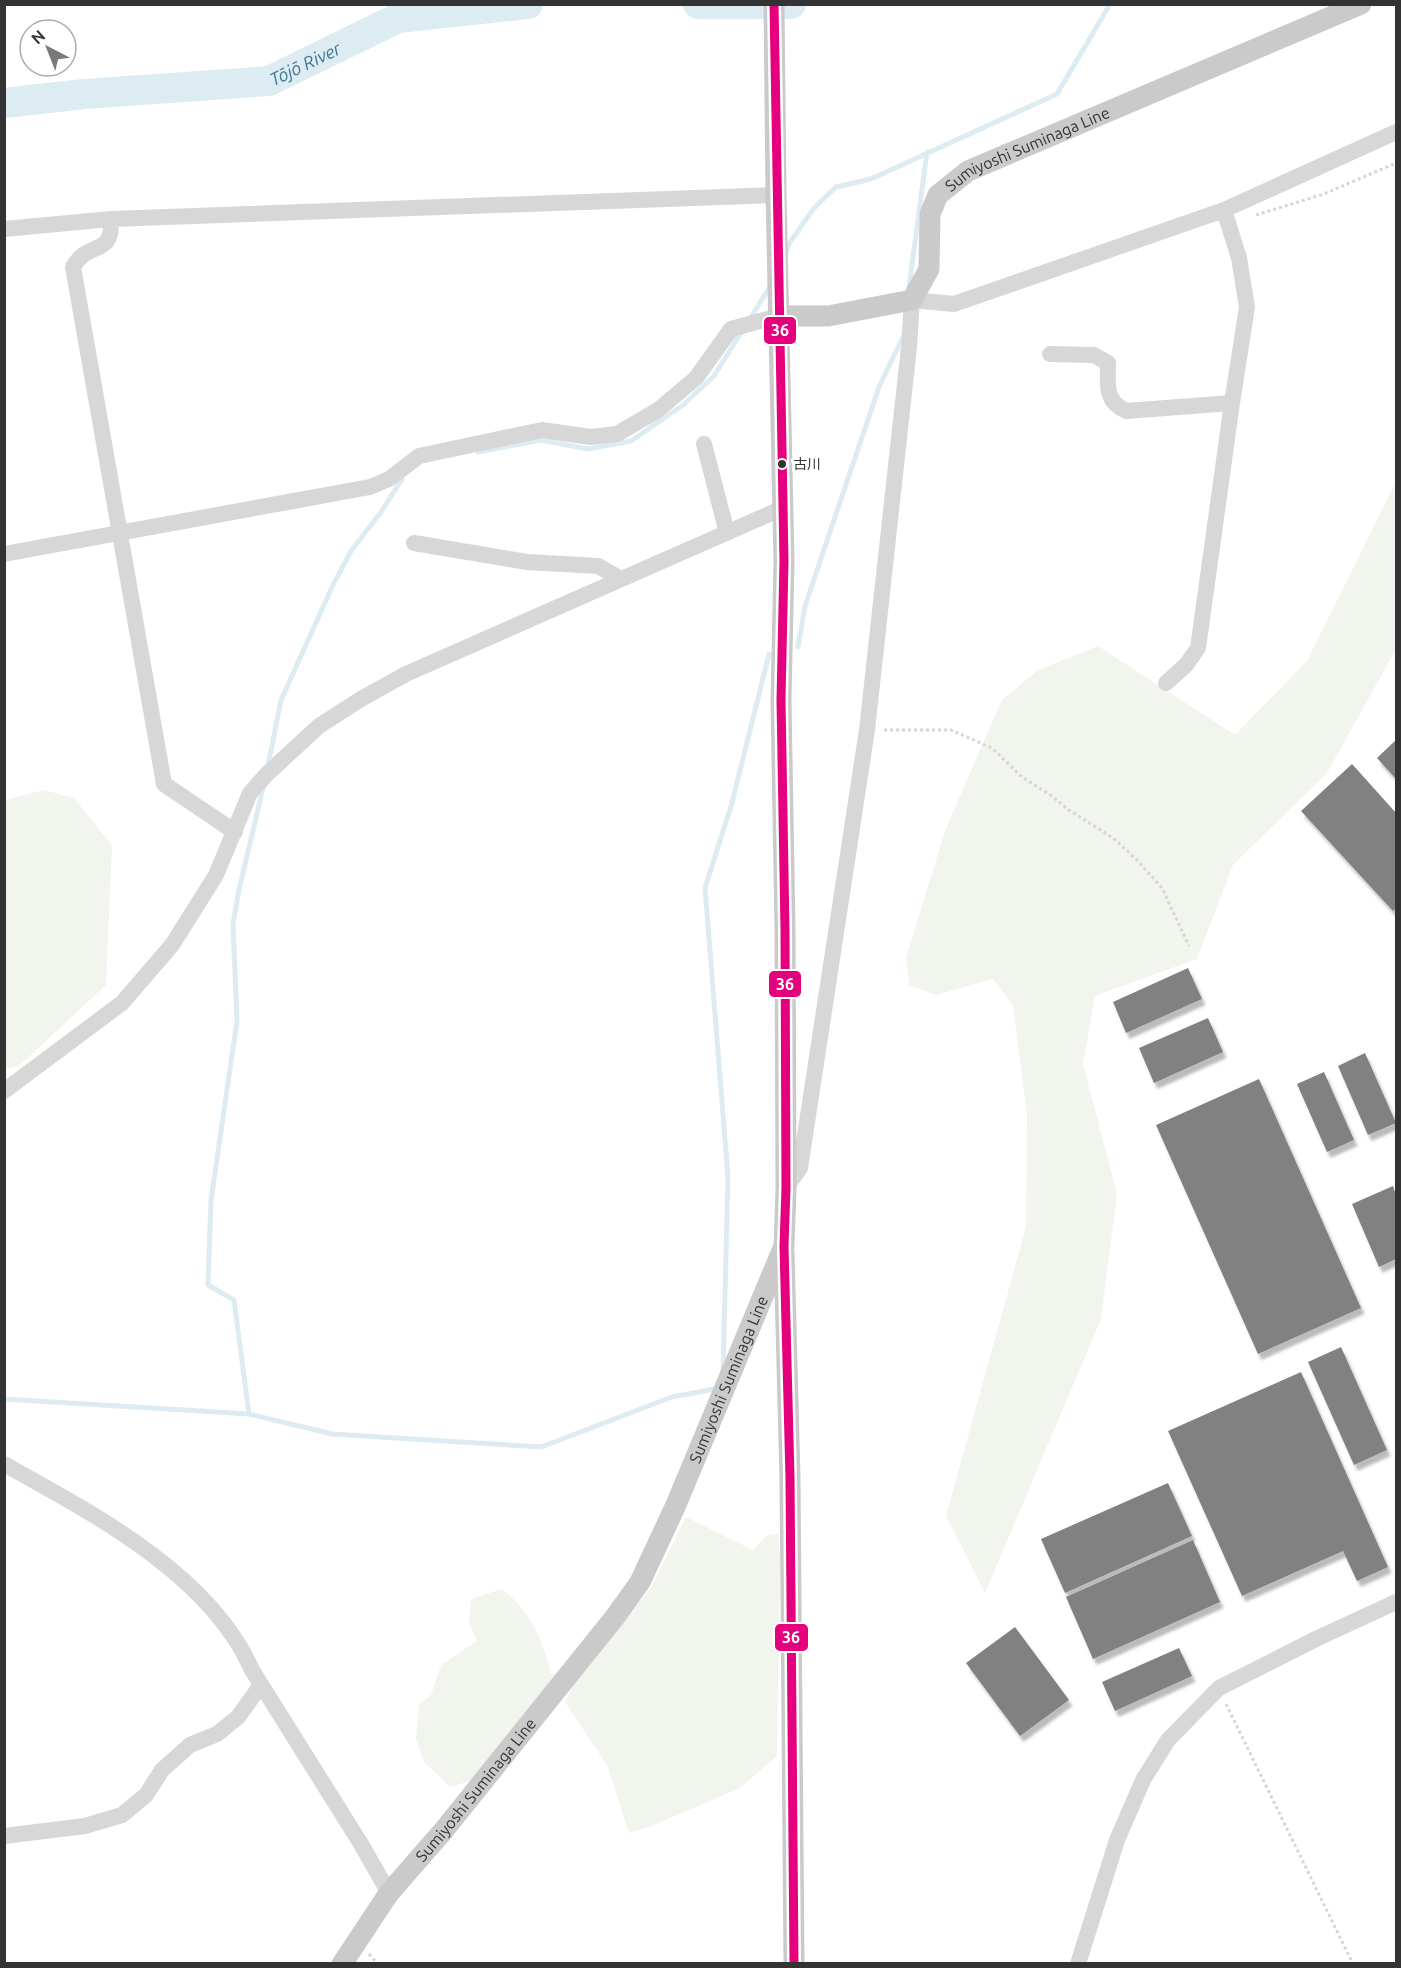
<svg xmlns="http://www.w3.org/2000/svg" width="1401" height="1968" viewBox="0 0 1401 1968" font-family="Ubuntu,'Noto Sans JP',sans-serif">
  <defs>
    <filter id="shadow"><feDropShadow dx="3.5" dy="6" stdDeviation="1.5" flood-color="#0004"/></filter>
  </defs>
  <rect width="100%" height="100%" fill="#fff"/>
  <path fill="#f1f5ed" d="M1396,482v167l-69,124 -94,92 -36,94 -102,37 -12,68 34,130 -16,125 -116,274 -39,-77 80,-289 1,-113 -14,-108 -20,-27 -57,16 -27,-10 -3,-27 40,-130 56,-128 36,-30 60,-24 137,89 72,-74z
    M44,790l30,8 38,47 -6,140 -87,81 -14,3v-269z
    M686,1517l67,33 14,-15 11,-1 2,23 -3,199 -37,32 -91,39 -20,6 -21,-66 -43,-65 11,-22 75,-92z
    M502,1589c29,23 40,49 49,84l7,2 -85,105 -23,7 -26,-25 -8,-23 3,-34 12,-10 10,-30 36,-24 -8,-19 2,-23z"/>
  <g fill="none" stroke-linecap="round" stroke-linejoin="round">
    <path stroke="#ddebf3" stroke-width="5" d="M786,252l4,-10 25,-35 21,-20 35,-8 186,-85 53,-90
      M909,287l18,-135
      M749,320l22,-35
      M478,452l63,-12 47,9 43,-8 52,-36 31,-29 28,-45
      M798,647l7,-41 74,-219 25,-52
      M268,766l13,-66 52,-115 18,-34 30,-39 21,-33
      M723,1372l5,-195 -23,-289 27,-85 37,-149
      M4,1399l245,15 83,20 209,13 131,-50 48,-9
      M249,1414l-15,-114 -26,-15 3,-85 26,-179 -4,-97 6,-34 25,-106"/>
    <g stroke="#ddebf3" stroke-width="30">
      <path d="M698,4h93"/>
      <path id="s1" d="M4,103l80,-9 185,-13 129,-63 130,-14"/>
    </g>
  </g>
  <path fill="#818181" filter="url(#shadow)" d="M1396,740v39l-19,-21z
    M1352,764l44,49v95l-3,3 -92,-100z
    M1188,968l14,31 -76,34 -13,-31z
    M1208,1018l15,34 -69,31 -15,-35z
    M1365,1053l31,70 -28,12 -30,-69z
    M1324,1072l30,68 -27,12 -30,-68z
    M1259,1079l102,229 -103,46 -102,-229z
    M1393,1186l3,9v64l-17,8 -27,-63z
    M1341,1347l46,103 -33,15 -46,-103z
    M1301,1372l87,195 -31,14 -14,-30 -101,45 -74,-165z
    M1168,1483l24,53 -127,57 -24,-54z
    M1193,1540l27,62 -127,57 -27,-62z
    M1015,1627l54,73 -49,36 -54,-73z
    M1179,1648l13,28 -77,35 -13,-29z"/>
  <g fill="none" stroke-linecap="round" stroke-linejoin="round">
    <path stroke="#d6d6d6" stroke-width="3" stroke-dasharray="3 3" stroke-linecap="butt" d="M1256,215l68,-21 72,-31
      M884,730h67l41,18 30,29 27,17 20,16 44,28 24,22 25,28 27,58
      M1226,1704l127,260
      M369,1954l9,10"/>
    <path stroke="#d7d7d7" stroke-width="16" d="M111,219c2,39 -22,20 -38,48l91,517 71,48
      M4,229l107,-10 665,-24
      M1050,354l44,1 14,8c0,21 -4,38 18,48l106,-8
      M704,444l23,89
      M414,543l113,19 71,4 23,13
      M4,554l366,-67 19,-8 30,-23 123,-26 49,7 26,-3 41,-24 38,-32 35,-49 47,-13
      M1166,683l20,-18 12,-17 34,-245 15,-96 -8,-49 -15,-48
      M4,1091l118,-88 50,-58 44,-70 34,-82 17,-19 52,-48 42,-27 45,-25 377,-166
      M786,1188l14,-20 67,-438 42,-383 3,-47 42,4 270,-94 172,-78
      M4,1464c88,49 206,110 248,206l109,174 28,49
      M4,1836l81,-10 37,-11 24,-20 16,-25 28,-25 27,-11 21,-17 23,-32
      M1078,1964l39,-124 26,-60 25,-40 51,-52 99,-50 78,-36"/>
    <g stroke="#cacaca" stroke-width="21">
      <path id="s2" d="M778,316h50l84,-16 17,-31 1,-55 8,-19 30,-24 393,-167"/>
      <path d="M784,1252l6,226 4,486"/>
      <path id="s3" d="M342,1964l47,-71 55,-63 171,-213 25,-35 35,-75 109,-261 2,-58 -1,-259 -4,-229 3,-139 -8,-366 -2,-191"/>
    </g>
    <defs>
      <path id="bus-1" d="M774,4l10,557 -3,139 4,229 1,259 -2,58 6,232 4,486"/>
    </defs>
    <use href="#bus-1" stroke="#fff" stroke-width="14"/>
    <use href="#bus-1" stroke="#e5007d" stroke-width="9"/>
  </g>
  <circle fill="#333" stroke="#fff" stroke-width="2" cx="782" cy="464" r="5"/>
  <g text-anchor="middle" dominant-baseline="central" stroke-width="6" stroke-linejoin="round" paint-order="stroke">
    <g font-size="14" fill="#333" stroke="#fff" text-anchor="start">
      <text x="793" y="464">古川</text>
    </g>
    <g font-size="16" fill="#333" stroke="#fff">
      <text stroke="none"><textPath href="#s2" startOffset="348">Sumiyoshi Suminaga Line</textPath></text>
      <text stroke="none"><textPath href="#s3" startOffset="706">Sumiyoshi Suminaga Line</textPath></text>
      <text stroke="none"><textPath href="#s3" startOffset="220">Sumiyoshi Suminaga Line</textPath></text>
    </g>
    <g font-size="18" font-style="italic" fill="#3f7597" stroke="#fff">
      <text stroke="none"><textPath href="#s1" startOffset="306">Tōjō River</textPath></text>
    </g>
  </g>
  <g stroke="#fff" stroke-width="2">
    <rect x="763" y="316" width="34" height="29" rx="6" fill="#e5007d"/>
    <rect x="768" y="970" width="34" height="28" rx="6" fill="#e5007d"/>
    <rect x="774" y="1623" width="35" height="29" rx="6" fill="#e5007d"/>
  </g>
  <g font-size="16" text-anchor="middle" font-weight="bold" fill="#fff">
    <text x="780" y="336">36</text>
    <text x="785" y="990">36</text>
    <text x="791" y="1643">36</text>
  </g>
  <rect width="1401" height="1968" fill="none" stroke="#333333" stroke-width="12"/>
  <g transform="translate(48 48) rotate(318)"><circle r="28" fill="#ffffff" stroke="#adadad" stroke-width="1.5"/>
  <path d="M0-4.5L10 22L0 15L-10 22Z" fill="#7a7a7a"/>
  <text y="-9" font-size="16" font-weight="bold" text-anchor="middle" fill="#333333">N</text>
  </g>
</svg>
